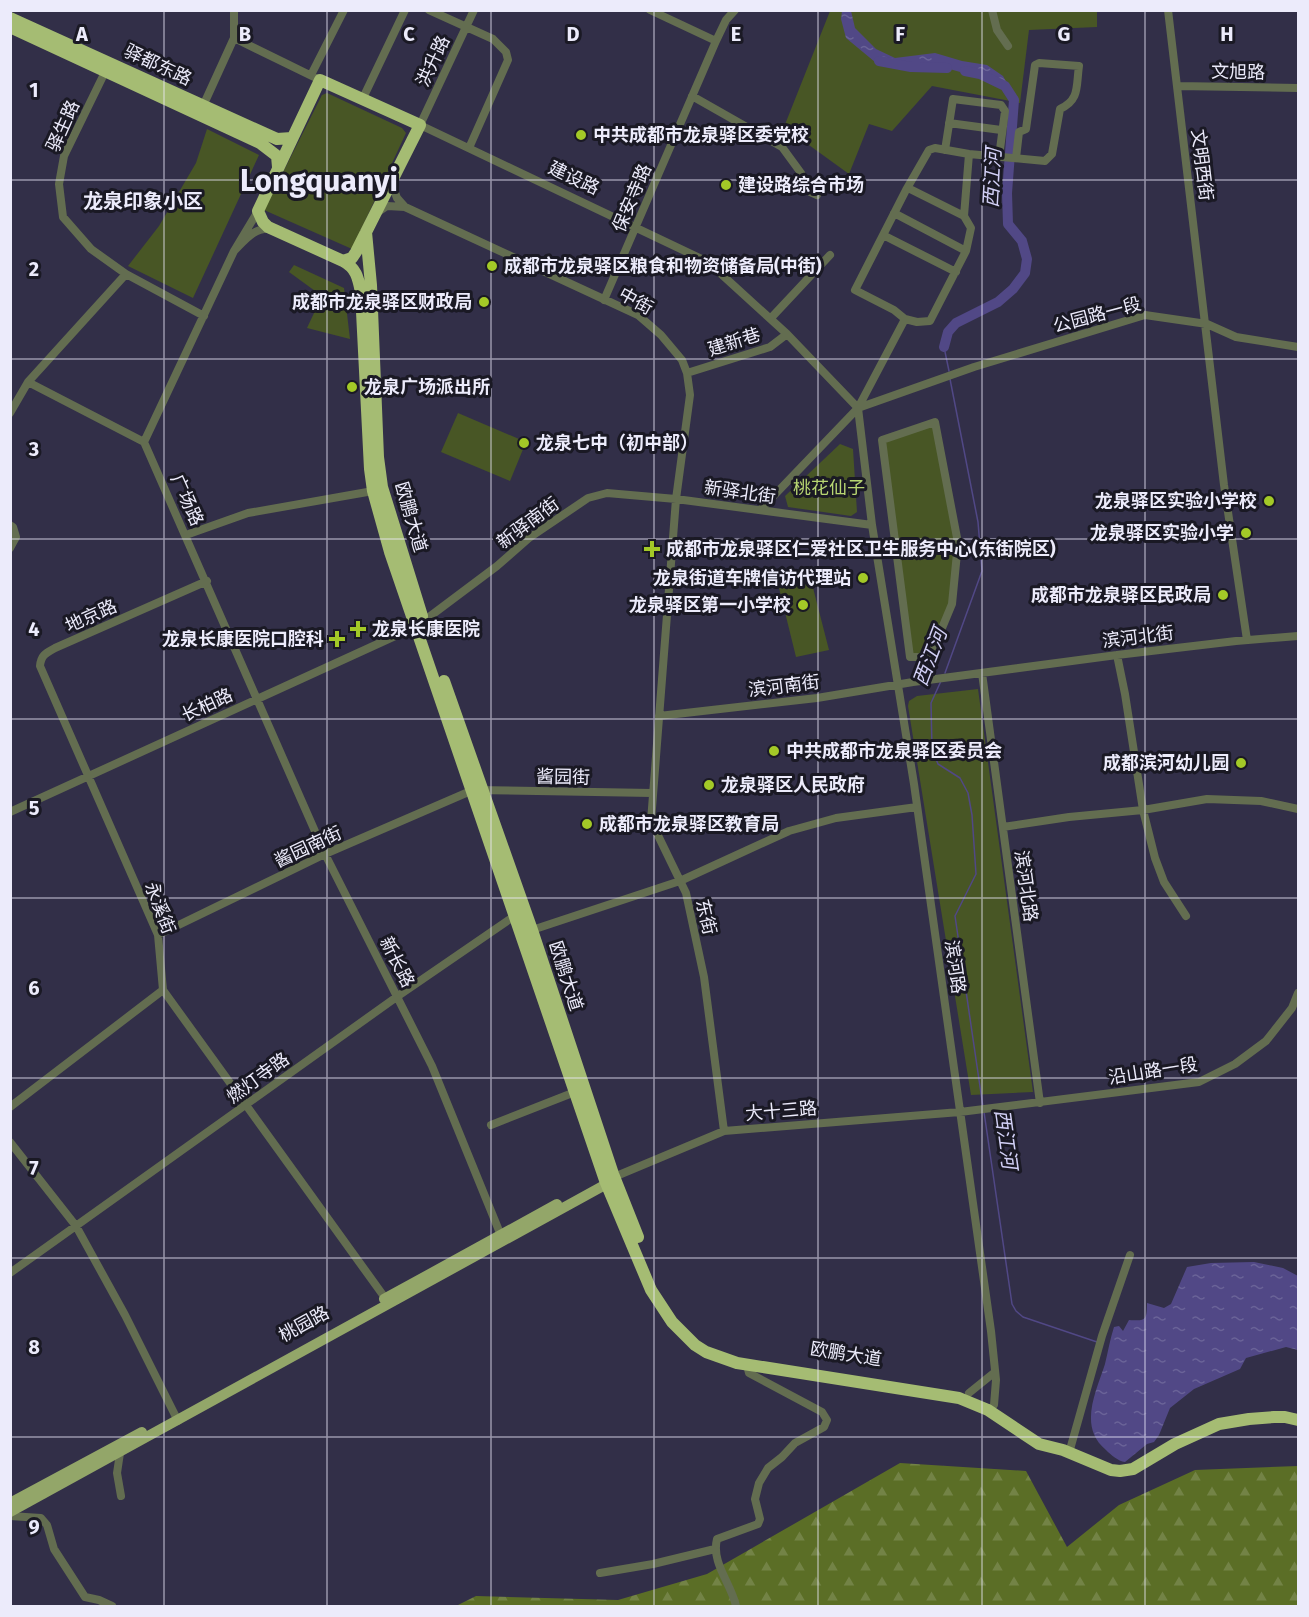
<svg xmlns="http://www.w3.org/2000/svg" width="1309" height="1617" viewBox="0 0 1309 1617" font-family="'Fira Sans','Noto Sans SC',sans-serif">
  <defs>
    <pattern id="forest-firs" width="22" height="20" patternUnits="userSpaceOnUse" patternTransform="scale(1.5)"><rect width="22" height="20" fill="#5b6e26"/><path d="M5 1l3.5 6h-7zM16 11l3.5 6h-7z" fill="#738346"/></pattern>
    <pattern id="water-ripples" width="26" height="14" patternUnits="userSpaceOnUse" patternTransform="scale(1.5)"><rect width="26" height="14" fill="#514886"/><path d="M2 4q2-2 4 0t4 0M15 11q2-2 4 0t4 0" fill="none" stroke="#6a6398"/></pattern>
  </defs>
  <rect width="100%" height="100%" fill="#322f48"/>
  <path fill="url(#forest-firs)" d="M900,1463l126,8 41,76 52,-42 76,-35 103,-4v140h-842l20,-10 142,4 89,-26z"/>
  <path fill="#485625" d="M830,11h267v16l-68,3 -9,73 -88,-17 -40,45 -23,-7 -20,50 -65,-47z
    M327,93l75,35 4,5 -54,116 -88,-39 58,-115z
    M207,129l52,26 -66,143 -65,-32 31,-40 37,-63z
    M294,265l50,23 6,51 -43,-11 15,-32 -33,-24z
    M458,413l68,29 -16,39 -69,-29z
    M935,422l23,121 -6,61 -22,53h-20l-28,-217z
    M840,444l13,5 4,63 -6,4 -63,-9 -3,-11z
    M811,580l18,70 -33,7 -17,-69z
    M978,689l55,403 -62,3 -63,-389 1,-5 8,-5z"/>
  <path fill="url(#water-ripples)" d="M842,11h9l4,17 21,21 19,9 40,-5 27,8 25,4 16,11 6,11 -24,-14 -14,2 -25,-7 -71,-6 -29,-24 -5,-19z
    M1254,1262l29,6 15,8v74l-12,-3 -40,11 -6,11 -46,20 -24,19 -11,27 -5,7 -7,2 -22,18c-7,-1 -14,-7 -19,-12 -28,-23 -10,-58 -1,-86 3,-12 5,-25 9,-37l5,-1 4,5 6,-11c16,1 18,1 18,-17l17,5 7,-4 16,-37 24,-4z"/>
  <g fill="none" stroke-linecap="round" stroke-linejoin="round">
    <path stroke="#514886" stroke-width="1.5" d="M944,347l5,24
      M945,673l37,-102 -4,-49 -28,-143
      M941,681l-10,22 1,46 6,15 22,14 8,15 4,22 4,59 -21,42 28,191
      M984,1112l28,192 4,7 7,6 74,25"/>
    <path stroke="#514886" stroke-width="10" d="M879,61l32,6 36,1
      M944,347l4,-15 8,-9 42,-21 15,-13 12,-16 2,-14 -5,-18 -14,-17 -1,-31 7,-93 -9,-14 -25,-12 -15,-3"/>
    <path stroke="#636d50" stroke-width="8" d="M429,10l64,29 13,13 2,8 -39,88
      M474,10l-54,115 288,137 79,72 71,74
      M650,10l66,31
      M992,10l5,20 11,16
      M1168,10l56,475 23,155
      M234,38l86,42
      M105,72l-41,84 -5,28 4,33 28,32 35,25 78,42
      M311,75l33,-65
      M1177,86l121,2
      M692,96l90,51 19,26 5,17 11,5
      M363,98l42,-88
      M203,106l31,-68v-28
      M949,123l52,7
      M945,150l8,-51 48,6 4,6 -6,46
      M969,154l-5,62 7,12 -5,23 -36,70 -13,1 -12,-3 -11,-9 -39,-20 51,-100 23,-40 6,-2 34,6 76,7 7,-7 8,-45c20,-9 16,-23 19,-43l-40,-3 -4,2 -9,64 -7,3 -3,26
      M908,188l56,28
      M405,207l233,108 23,20 21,25 5,13 3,22 -14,104 -25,322 35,72 18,84 20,154
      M258,211l-24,40c11,-11 20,-24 37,-22
      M378,212l9,-6 18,1 -8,-9 -6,-16
      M894,213l72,38
      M883,235l73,37
      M234,251l-90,191 181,412 107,212 70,172
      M604,300l112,-259 10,-21 9,-10
      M771,318l59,-63
      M687,373l83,-26 17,-13
      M28,382l116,60
      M858,408l14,117 42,259 77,547 5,49 -2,25 -6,5
      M858,408l116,-41 171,-52 62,9 29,13 62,10
      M10,413l18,-31 98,-108
      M935,422l23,121 -6,61 -22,53h-20l-28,-217z
      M760,510l98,-102 47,-89
      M10,525l3,2 3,10 -6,11
      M186,535l62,-22 125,-22
      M207,581l-152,67c-9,5 -14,7 -15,18l118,269 5,55 225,312
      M1117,655l8,39 18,116 12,48 9,24 22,34
      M982,673l58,430
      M659,716l158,-18 96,-16 204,-27 119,-14 62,-5
      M10,812l407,-186 80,-60 32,-28 59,-40 19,-5 69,6 196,26
      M1003,827l66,-10 74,-7 64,-11 54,2 37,8
      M529,931l151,-50 109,-50 47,-13 81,-11
      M158,935l167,-81 148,-64 179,3
      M10,1107l153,-117
      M491,1125l84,-33
      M10,1142l66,84 49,89 53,106
      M614,1177l110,-46 236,-19 239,-30 36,-18 31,-23 26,-33 6,-15
      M10,1273l388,-277 118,-81
      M969,1393l26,-21
      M120,1453l-3,20 4,23
      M1069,1453l33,-117 28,-81
      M10,1516l31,2 6,7 7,24 31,48 14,3 13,6
      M600,1573l53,-9 62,-15
      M736,1606c-5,-23 -25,-43 -19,-67l41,-15 2,-5 -5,-20 4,-16 9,-15 14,-11 13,-14 29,-16 3,-7 -5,-8 -73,-39 -2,-8"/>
    <path stroke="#93a669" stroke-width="10" d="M384,1299l173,-95
      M10,1503l132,-71
      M10,1512l602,-331"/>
    <path stroke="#a5bc73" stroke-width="12" d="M10,18l267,121 15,-1
      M10,27l250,116 17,13 1,11
      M320,80l100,45 -64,127 -4,6 -9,3 -75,-34 -5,-5 -5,-11z
      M366,232l5,53 7,172 4,30 40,129
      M343,261c13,7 15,16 18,31l9,177 3,22 17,61 216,631 45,107 21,32 23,23 11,7 31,11 222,35 29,12 51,34 24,6 48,20 9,1 13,-2 42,-25 44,-20 30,-5 25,-2h11l13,3
      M444,681l88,249 81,244 25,63"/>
  </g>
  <path fill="none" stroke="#ecebfb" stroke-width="1.5" stroke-opacity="0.55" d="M164,10v1596M327,10v1596M491,10v1596M654,10v1596M818,10v1596M982,10v1596M1145,10v1596M10,180h1288M10,359h1288M10,539h1288M10,719h1288M10,898h1288M10,1078h1288M10,1258h1288M10,1437h1288"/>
  <g fill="#a3c927" stroke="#1a1924" stroke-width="2">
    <circle cx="581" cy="135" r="6"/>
    <circle cx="726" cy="185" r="6"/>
    <circle cx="492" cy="266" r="6"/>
    <circle cx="484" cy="302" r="6"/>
    <circle cx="352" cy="387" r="6"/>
    <circle cx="524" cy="443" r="6"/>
    <circle cx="1269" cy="501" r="6"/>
    <circle cx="1246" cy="533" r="6"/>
    <path d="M649 540h6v6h6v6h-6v6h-6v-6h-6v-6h6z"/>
    <circle cx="863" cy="578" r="6"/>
    <circle cx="1223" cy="595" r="6"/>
    <circle cx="803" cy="605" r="6"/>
    <path d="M355 620h6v6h6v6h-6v6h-6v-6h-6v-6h6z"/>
    <path d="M334 630h6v6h6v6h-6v6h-6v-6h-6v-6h6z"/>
    <circle cx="774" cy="751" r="6"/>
    <circle cx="1241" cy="763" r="6"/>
    <circle cx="709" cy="785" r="6"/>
    <circle cx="587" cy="824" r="6"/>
  </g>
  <g text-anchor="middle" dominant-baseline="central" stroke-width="6" stroke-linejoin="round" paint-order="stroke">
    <g font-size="18" fill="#ecebfb" stroke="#1a1924">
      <text transform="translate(433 61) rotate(-65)">洪升路</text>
      <text transform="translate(158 65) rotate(25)">驿都东路</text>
      <text transform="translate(1238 72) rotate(1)">文旭路</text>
      <text transform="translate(63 126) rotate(-66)">驿生路</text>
      <text transform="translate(1202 165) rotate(83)">文明西街</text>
      <text transform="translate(574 178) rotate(25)">建设路</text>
      <text transform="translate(632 198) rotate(-67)">保安寺路</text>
      <text transform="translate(636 301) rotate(29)">中街</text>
      <text transform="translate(1097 315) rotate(-15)">公园路一段</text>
      <text transform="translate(734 342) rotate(-18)">建新巷</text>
      <text transform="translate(740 492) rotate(8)">新驿北街</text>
      <text transform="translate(187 500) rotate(66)">广场路</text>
      <text transform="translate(411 517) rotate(74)">欧鹏大道</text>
      <text transform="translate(528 523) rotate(-37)">新驿南街</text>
      <text transform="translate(91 616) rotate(-24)">地京路</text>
      <text transform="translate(1138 637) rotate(-7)">滨河北街</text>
      <text transform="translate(784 686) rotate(-7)">滨河南街</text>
      <text transform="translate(207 705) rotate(-25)">长柏路</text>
      <text transform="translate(563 777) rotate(1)">酱园街</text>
      <text transform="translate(308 847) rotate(-25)">酱园南街</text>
      <text transform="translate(1026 886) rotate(82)">滨河北路</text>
      <text transform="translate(160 908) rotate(69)">永溪街</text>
      <text transform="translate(706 917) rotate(77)">东街</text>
      <text transform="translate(397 962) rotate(63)">新长路</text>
      <text transform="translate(955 967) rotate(82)">滨河路</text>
      <text transform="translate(566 976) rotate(72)">欧鹏大道</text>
      <text transform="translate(1153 1071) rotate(-9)">沿山路一段</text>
      <text transform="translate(258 1078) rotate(-36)">燃灯寺路</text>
      <text transform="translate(781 1111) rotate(-5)">大十三路</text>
      <text transform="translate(304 1324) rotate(-29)">桃园路</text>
      <text transform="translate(846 1354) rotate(9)">欧鹏大道</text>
    </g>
    <g font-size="18" font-weight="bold" fill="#ecebfb" stroke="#1a1924" text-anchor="start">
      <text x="593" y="135">中共成都市龙泉驿区委党校</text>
      <text x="738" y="185">建设路综合市场</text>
      <text x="504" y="266">成都市龙泉驿区粮食和物资储备局(中街)</text>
      <text x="472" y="302" text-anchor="end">成都市龙泉驿区财政局</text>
      <text x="364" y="387">龙泉广场派出所</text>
      <text x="536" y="443">龙泉七中（初中部）</text>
      <text x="1257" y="501" text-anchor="end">龙泉驿区实验小学校</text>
      <text x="1234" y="533" text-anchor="end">龙泉驿区实验小学</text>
      <text x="666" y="549">成都市龙泉驿区仁爱社区卫生服务中心(东街院区)</text>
      <text x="851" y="578" text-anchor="end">龙泉街道车牌信访代理站</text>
      <text x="1211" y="595" text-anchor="end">成都市龙泉驿区民政局</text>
      <text x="791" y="605" text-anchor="end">龙泉驿区第一小学校</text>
      <text x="372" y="629">龙泉长康医院</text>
      <text x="324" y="639" text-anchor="end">龙泉长康医院口腔科</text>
      <text x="786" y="751">中共成都市龙泉驿区委员会</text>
      <text x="1229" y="763" text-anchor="end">成都滨河幼儿园</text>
      <text x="721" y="785">龙泉驿区人民政府</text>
      <text x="599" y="824">成都市龙泉驿区教育局</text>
    </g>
    <g font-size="18" fill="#b8d672" stroke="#1a1924">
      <text x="829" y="488">桃花仙子</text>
    </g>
    <g font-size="20" font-style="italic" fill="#d2d0f6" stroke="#1a1924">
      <text transform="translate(992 178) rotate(-87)">西江河</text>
      <text transform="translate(930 657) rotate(-69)">西江河</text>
      <text transform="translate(1006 1139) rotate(82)">西江河</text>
    </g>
    <g font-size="20" font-weight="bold" fill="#ecebfb" stroke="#1a1924">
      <text x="143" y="201">龙泉印象小区</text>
    </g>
    <g font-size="30" font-weight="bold" fill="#ecebfb" stroke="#1a1924">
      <text x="319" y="181">Longquanyi</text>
    </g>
  </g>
  <g font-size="20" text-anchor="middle" font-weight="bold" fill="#ecebfb" stroke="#1a1924" stroke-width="6" stroke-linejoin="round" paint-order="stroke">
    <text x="82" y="41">A</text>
    <text x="245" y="41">B</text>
    <text x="409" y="41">C</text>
    <text x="573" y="41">D</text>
    <text x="736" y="41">E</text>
    <text x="900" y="41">F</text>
    <text x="1064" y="41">G</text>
    <text x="1227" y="41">H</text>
    <text x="34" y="97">1</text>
    <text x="34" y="276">2</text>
    <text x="34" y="456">3</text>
    <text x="34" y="636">4</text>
    <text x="34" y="815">5</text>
    <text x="34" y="995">6</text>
    <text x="34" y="1175">7</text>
    <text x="34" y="1354">8</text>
    <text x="34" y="1534">9</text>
  </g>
  <rect width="1309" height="1617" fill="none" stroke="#ecebfb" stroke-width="24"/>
</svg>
